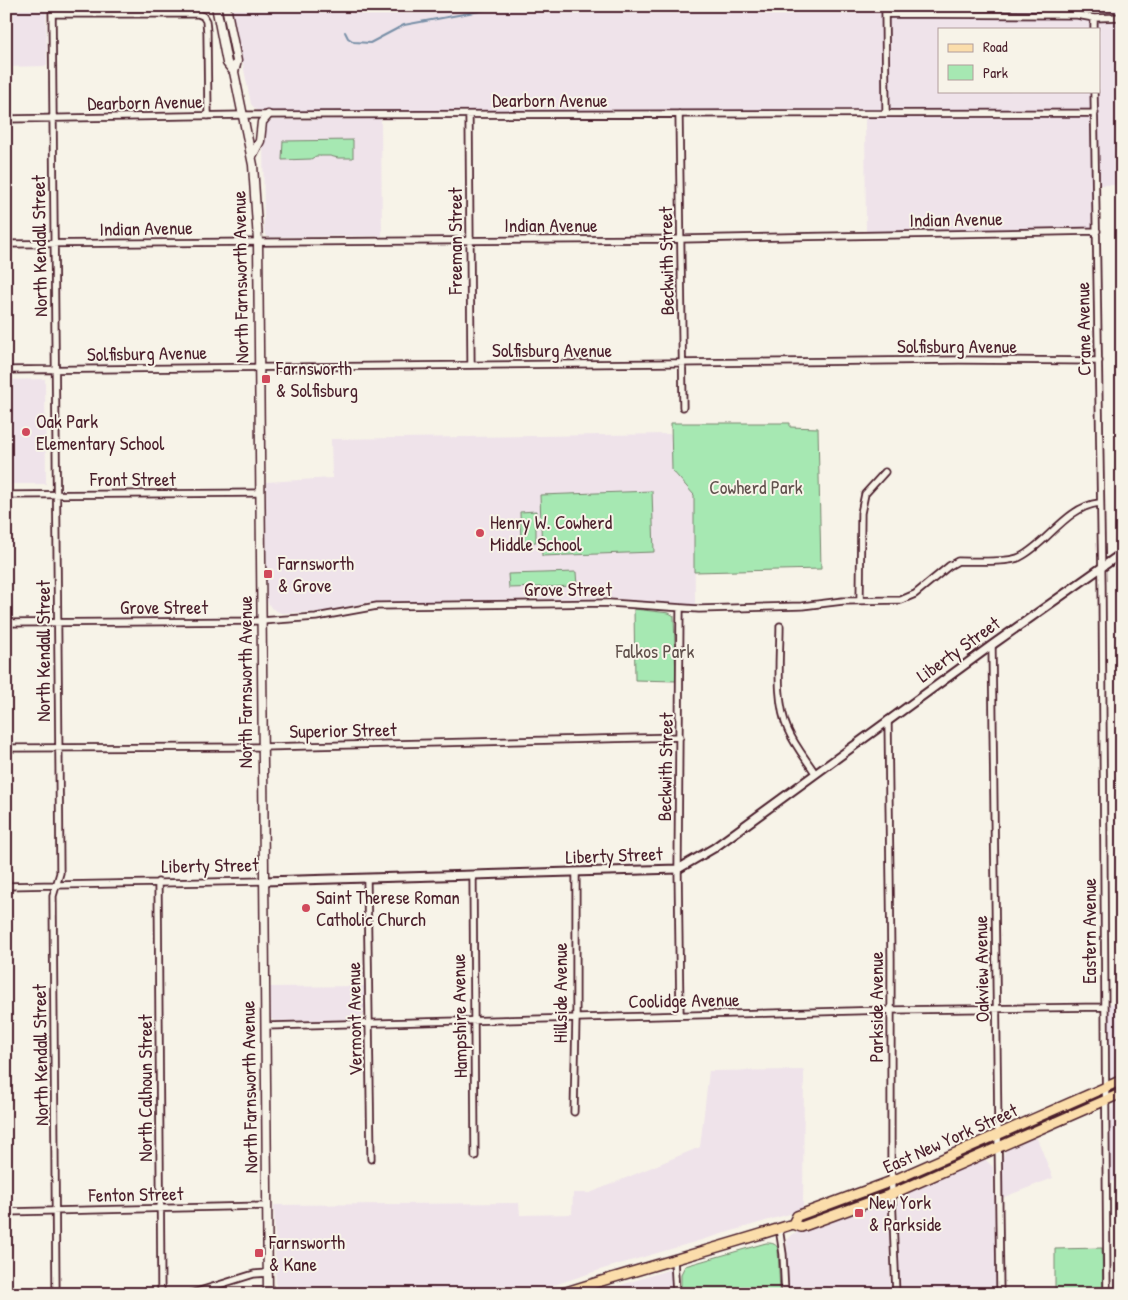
<svg xmlns="http://www.w3.org/2000/svg" width="1128" height="1300" viewBox="0 0 1128 1300" font-family="'Patrick Hand',sans-serif">
  <rect width="100%" height="100%" fill="#f7f3e8"/>
  <filter id="ink" filterUnits="userSpaceOnUse"><feTurbulence type="fractalNoise" baseFrequency=".02" numOctaves="2"/><feDisplacementMap in="SourceGraphic" scale="10" xChannelSelector="R" yChannelSelector="G"/><feConvolveMatrix kernelMatrix="1 2 1 2 8 2 1 2 1" color-interpolation-filters="sRGB"/></filter>
  <g filter="url(#ink)">
    <path fill="#efe3ea" fill-rule="evenodd" d="M6,6h197l1,3 -158,2 1,55 -41,1z
      M231,6h891v179h-30v48l-226,4 -1,-121 -423,3 -40,-8 -140,1 -5,-1 -6,-7zM939,29h160v62h-160z
      M381,119l1,117 -114,1 -2,-2 -2,-4 -1,-100 4,-8 5,-3z
      M45,379l1,105h-40v-104z
      M671,434l1,36 22,25 1,110 -88,-7 -238,4 -48,10 -40,1 -10,-5 -4,-8 -1,-118 66,-4 -1,-39z
      M364,986l1,26 -6,7 -83,2 -5,-2 -1,-32z
      M1122,1003v73l-13,6 -1,-78z
      M804,1070l-1,140 -200,59 -76,25h-251l-2,-89 245,-2 1,12 52,-1 1,-21h17l110,-46 9,-76z
      M1122,1098v83h-14l3,-71 2,-7z
      M1036,1136l17,42 -51,20v-39l2,-6 4,-5z
      M980,1160h6l7,7 3,125 -96,2 -2,-89 2,-8 6,-5z
      M877,1204l9,3 2,4 3,83h-102l-2,-53 2,-4 3,-3z
      M671,1269l1,25h-79z"/>
    <path fill="#a6e8b2" stroke="#78846e" d="M353,140v18h-15l-8,-2h-14l-5,3 -29,1 1,-19z
      M671,423h119v4l28,1 3,141 -127,3v-77l-22,-25z
      M652,491l2,61 -112,4 -2,-61z
      M536,511v31l-15,1 -1,-31z
      M576,572l1,14 -68,2 -1,-14z
      M634,609l35,4 5,3 2,65 -41,-1z
      M766,1243c5,0 9,0 12,5l2,46h-99v-20l4,-8z
      M1102,1248l1,46h-48v-45z"/>
    <g fill="none" stroke-linecap="round" stroke-linejoin="round">
      <path stroke="#7990a8" stroke-width="2" d="M345,32l3,6 6,4 16,1 34,-18 103,-19"/>
      <defs>
        <path id="minor" d="M52,6l8,867 -7,23 3,398
          M885,6l1,107
          M52,14h146l5,2 3,5 1,11 1,84
          M885,14l192,1 17,3 28,-1
          M1094,18v11
          M1094,91l8,494 5,709
          M679,114l4,293
          M469,116l2,249
          M6,119l238,-4 851,-2
          M6,244l675,-5 416,-8
          M6,370l953,-10 140,1
          M6,495l254,-2
          M860,600l1,-87 4,-19 20,-22
          M6,623l255,-2 55,-4 61,-11 232,-3 90,6 103,-3 41,-5 58,-1 14,-6 34,-28 9,-5c14,0 51,2 62,-4 28,-14 46,-50 79,-54
          M780,626c0,32 -5,75 8,104 7,16 18,29 27,43
          M992,645l8,649
          M888,720l3,238v210l5,126
          M6,748l256,-1 418,-10
          M473,876l2,280
          M367,879l4,280
          M158,882l3,412
          M6,886l258,-5
          M680,1015l-2,-146 2,-260
          M265,1026l625,-16 215,-3
          M574,1112l2,-94v-145
          M6,1212l261,-6
          M779,1228l4,26 2,40
          M674,1259l2,35
          M190,1294l64,-20 14,-1"/>
        <path id="tertiary" d="M264,881l414,-12 36,-21 278,-203 130,-92"/>
        <path id="secondary" d="M216,6l11,57 7,9 19,93 5,76 10,1053
          M226,6l11,55 -3,11
          M252,156l8,-15 2,-19 6,-7"/>
        <path id="primary" d="M793,1224l4,-8 95,-35 230,-101
          M560,1294c77,-25 156,-45 233,-70l8,3 91,-33 230,-101"/>
      </defs>
      <use href="#minor" stroke="#4a1f2b" stroke-width="9"/>
      <use href="#tertiary" stroke="#4a1f2b" stroke-width="11"/>
      <use href="#secondary" stroke="#4a1f2b" stroke-width="11"/>
      <use href="#primary" stroke="#4a1f2b" stroke-width="12"/>
      <use href="#minor" stroke="#f7f3e8" stroke-width="5.5"/>
      <use href="#tertiary" stroke="#f7f3e8" stroke-width="7"/>
      <use href="#secondary" stroke="#f7f3e8" stroke-width="8"/>
      <use href="#primary" stroke="#fbddab" stroke-width="9"/>
    </g>
  </g>
  <g fill="#d1495b" stroke="#f7f3e8" stroke-width="2">
    <rect x="261" y="374" width="10" height="10" rx="2.5"/>
    <circle cx="26" cy="432" r="5"/>
    <circle cx="480" cy="533" r="5"/>
    <rect x="263" y="569" width="10" height="10" rx="2.5"/>
    <circle cx="306" cy="908" r="5"/>
    <rect x="854" y="1208" width="10" height="10" rx="2.5"/>
    <rect x="254" y="1248" width="10" height="10" rx="2.5"/>
  </g>
  <g text-anchor="middle" dominant-baseline="central" stroke-width="4" stroke-linejoin="round" paint-order="stroke">
    <g font-size="19" fill="#4a1f2b" stroke="#f7f3e8">
      <text x="550" y="100">Dearborn Avenue</text>
      <text transform="translate(145 102) rotate(-1)">Dearborn Avenue</text>
      <text transform="translate(956 219) rotate(-1)">Indian Avenue</text>
      <text x="551" y="225">Indian Avenue</text>
      <text transform="translate(146 228) rotate(-1)">Indian Avenue</text>
      <text transform="translate(455 241) rotate(-90)">Freeman Street</text>
      <text transform="translate(39 246) rotate(-91)">North Kendall Street</text>
      <text transform="translate(666 261) rotate(-91)">Beckwith Street</text>
      <text transform="translate(240 277) rotate(-91)">North Farnsworth Avenue</text>
      <text transform="translate(1083 329) rotate(-91)">Crane Avenue</text>
      <text x="957" y="346">Solfisburg Avenue</text>
      <text x="552" y="350">Solfisburg Avenue</text>
      <text transform="translate(147 353) rotate(-1)">Solfisburg Avenue</text>
      <text x="133" y="479">Front Street</text>
      <text x="568" y="589">Grove Street</text>
      <text x="164" y="607">Grove Street</text>
      <text transform="translate(958 649) rotate(-36)">Liberty Street</text>
      <text transform="translate(43 651) rotate(-90)">North Kendall Street</text>
      <text transform="translate(245 682) rotate(-90)">North Farnsworth Avenue</text>
      <text transform="translate(343 730) rotate(-1)">Superior Street</text>
      <text transform="translate(665 767) rotate(-89)">Beckwith Street</text>
      <text transform="translate(614 855) rotate(-2)">Liberty Street</text>
      <text transform="translate(210 865) rotate(-1)">Liberty Street</text>
      <text transform="translate(1089 931) rotate(-90)">Eastern Avenue</text>
      <text transform="translate(981 969) rotate(-91)">Oakview Avenue</text>
      <text transform="translate(560 993) rotate(-90)">Hillside Avenue</text>
      <text transform="translate(684 1000) rotate(-1)">Coolidge Avenue</text>
      <text transform="translate(876 1007) rotate(-90)">Parkside Avenue</text>
      <text transform="translate(459 1016) rotate(-91)">Hampshire Avenue</text>
      <text transform="translate(354 1019) rotate(-91)">Vermont Avenue</text>
      <text transform="translate(40 1055) rotate(-91)">North Kendall Street</text>
      <text transform="translate(249 1087) rotate(-91)">North Farnsworth Avenue</text>
      <text transform="translate(145 1088) rotate(-90)">North Calhoun Street</text>
      <text transform="translate(950 1138) rotate(-24)">East New York Street</text>
      <text transform="translate(136 1194) rotate(-1)">Fenton Street</text>
    </g>
    <g font-size="19" fill="#4a1f2b" stroke="#f7f3e8" text-anchor="start">
      <text x="276" y="368">Farnsworth<tspan x="276" dy="22">&amp; Solfisburg</tspan></text>
      <text x="36" y="421">Oak Park<tspan x="36" dy="22">Elementary School</tspan></text>
      <text x="490" y="522">Henry W. Cowherd<tspan x="490" dy="22">Middle School</tspan></text>
      <text x="278" y="563">Farnsworth<tspan x="278" dy="22">&amp; Grove</tspan></text>
      <text x="316" y="897">Saint Therese Roman<tspan x="316" dy="22">Catholic Church</tspan></text>
      <text x="869" y="1202">New York<tspan x="869" dy="22">&amp; Parkside</tspan></text>
      <text x="269" y="1242">Farnsworth<tspan x="269" dy="22">&amp; Kane</tspan></text>
    </g>
    <g font-size="19" fill="#61514d" stroke="#f7f3e8">
      <text x="756" y="487">Cowherd Park</text>
      <text x="655" y="651">Falkos Park</text>
    </g>
  </g>
  <rect width="1128" height="1300" fill="none" stroke="#f7f3e8" stroke-width="25"/>
  <rect x="12" y="12" width="1103" height="1275" fill="none" stroke="#4a1f2b" stroke-width="2" filter="url(#ink)"/>
  <rect x="938" y="28" width="162" height="65" fill="#f7f3e8" stroke="#b29e9c"/>
  <rect x="948" y="44" width="25" height="8" fill="#fbddab" stroke="#b29e9c"/>
  <text x="983" y="52" font-size="15" fill="#4a1f2b">Road</text>
  <rect x="948" y="65" width="25" height="15" fill="#a6e8b2" stroke="#b29e9c"/>
  <text x="983" y="78" font-size="15" fill="#4a1f2b">Park</text>
</svg>
